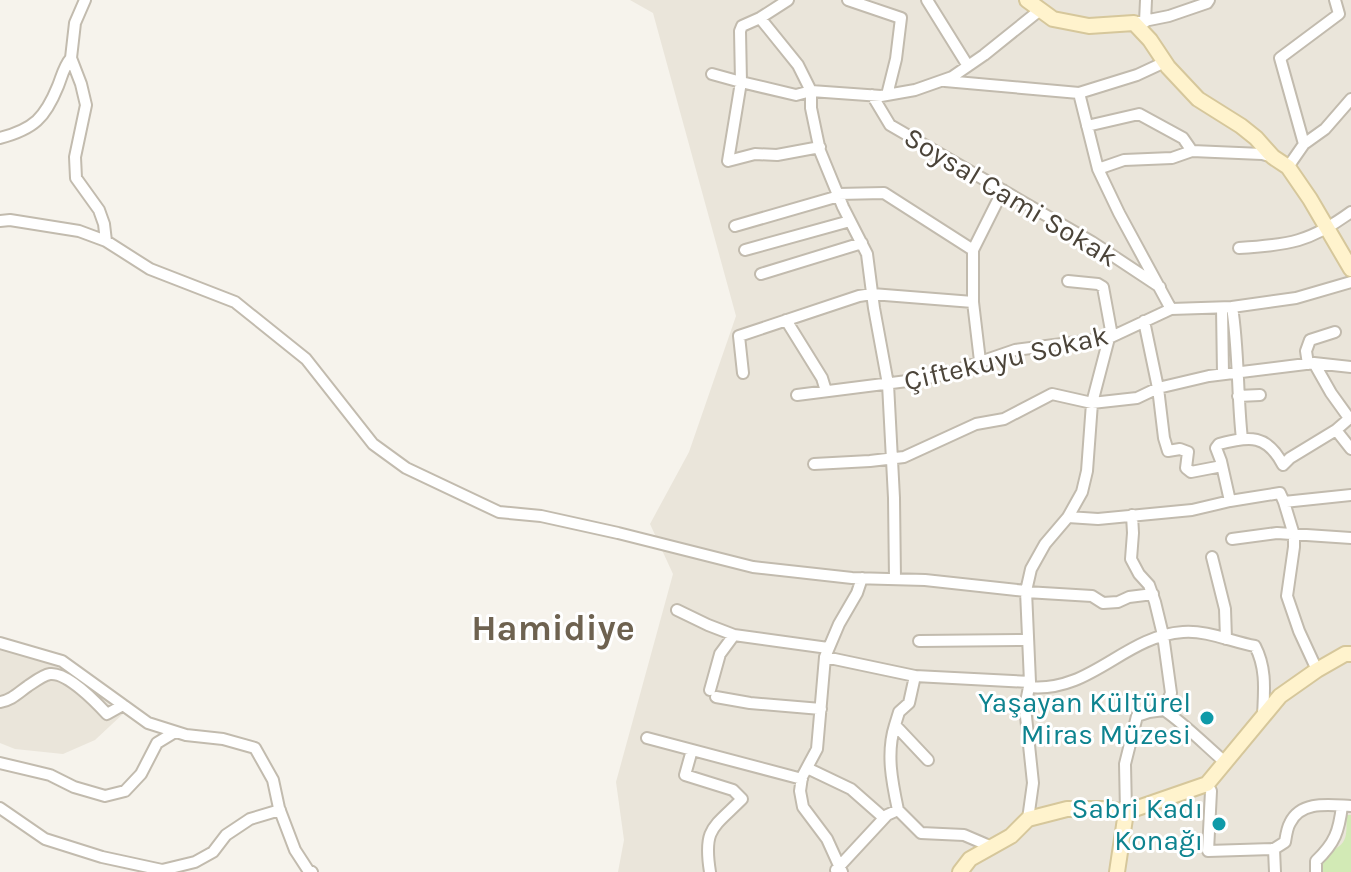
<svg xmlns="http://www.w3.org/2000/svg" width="1351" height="872" viewBox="0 0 1351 872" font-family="Karla,sans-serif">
  <rect width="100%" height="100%" fill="#f6f3ec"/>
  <path fill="#eae5da" d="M630,0h721v872h-733l6,-32 -8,-58 57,-208 -23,-50 39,-72 47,-136 -83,-303z
    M0,647l33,6 37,19 55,40 -30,28 -32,14 -48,-5 -15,-6z"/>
  <path fill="#d2eab5" d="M1346,815h5v57h-32l-1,-10c22,-20 31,-12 28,-47z"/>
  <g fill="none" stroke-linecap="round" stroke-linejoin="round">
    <defs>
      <path id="street" d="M85,0l-10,23 -4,35 10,26 5,21 -11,52 1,21 23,32 5,14 2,17
        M848,0l53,18 -5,41 -9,36
        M927,0l41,66
        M760,18l38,47 13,26v17l9,43 23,56 24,47 7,54 14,76 6,114 1,81
        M1145,22l1,-22
        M1134,23l35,-7 38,-13 2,-3
        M712,74l29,8 -1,-51 2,-5 18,-8 28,-18
        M945,81l134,12 19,76 21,44 52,96
        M1079,93l58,-18 28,-13
        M872,95l18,30 202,117 68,45
        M1087,126l52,-12 44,24 9,13
        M0,138c34,-9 45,-20 58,-52 4,-10 6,-20 13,-28
        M1304,144l-24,-86 59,-44 -4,-14
        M820,147l-43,8 -22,-1 -27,7 13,-79 55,13 15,-4 70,5 34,-6 37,-13 32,-22 56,-45
        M1288,167l16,-23 21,-15 26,-30
        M1098,169l26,-9 48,-2 20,-7 70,3 11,3
        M838,194l46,-1 89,57
        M0,221l10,-1 69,11 27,10 44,28 85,33 71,57 67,85 33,24 93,44 42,4 77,17 135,34 99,11 73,2 101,11
        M735,226l104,-30
        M1239,248c50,-3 71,-6 112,-36
        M745,250l105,-29
        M761,274l101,-31
        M1068,281l30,3 5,3 9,49
        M1232,307c7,44 5,88 10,132
        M1222,308l1,66
        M786,320l36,58 4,13
        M1144,321l14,67 6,50 4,13 12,-2 8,3 -2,16 5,4 31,-6
        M980,361l-7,-59v-52l30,-60
        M1314,363l17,30 18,25
        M1308,364l-2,-13 4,-11 25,-8
        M743,373l-4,-37 120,-40 13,-2 101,8
        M797,395l126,-16 22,-5 70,-24 94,-12 62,-29 61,-2 64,-9 55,-16
        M1238,396l22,-1
        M1336,430l15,19
        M814,464l56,-3 34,-4 72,-33 28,-5 48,-25 40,9 45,-5 21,-10 51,-12 105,-13 37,4
        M1230,501l-9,-40 -5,-13 3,-4c31,-8 48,-10 64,21l7,-7 46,-28 15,-13
        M1284,502l67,-7
        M1068,517l30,2 94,-9 38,-9 50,-8 4,9 10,33v12l-7,49 12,35 18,39
        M1232,539l45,-6 74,5
        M1212,557l13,52 1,30
        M1026,592l66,4 11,7 15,-1 11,-5 24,-3
        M677,610l31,15 26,10 94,13
        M919,641l109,-1
        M0,643l62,18 86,62 38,12 37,4 32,9 18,32 6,28 16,42 13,20 4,2
        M825,657l90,19 115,6
        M1029,687c62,6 95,-51 154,-55 24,-2 49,10 72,14 12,23 9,46 8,70
        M710,690l10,-36 14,-19
        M716,697l34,6 71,6
        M0,702c12,-2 18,-9 28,-16 6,-4 15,-11 22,-12 17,-2 46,28 57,40l16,-9
        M1164,710c23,16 41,35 62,53
        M895,725l4,-13 10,-9 6,-27
        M647,738l155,41
        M692,750l-7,25 48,15 9,9c-29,29 -39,29 -32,73
        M0,763l50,12 24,12 31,9 20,-5 16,-17 16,-31 18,-11
        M807,768l44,21 33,29
        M1207,784l4,7 -3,60 66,-2
        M0,808l45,31 57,18 60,13 33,-8 18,-10 13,-17 24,-16 30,-9
        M898,810c-6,-28 -12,-57 -3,-85l33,35
        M1126,812l-1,-48 12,-48 12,-4 15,-2 7,-17 -8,-58 -8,-33 -6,-17 -10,-11 -8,-15 2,-26 -1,-18
        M1028,819l5,-36 -8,-76 5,-25 -4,-91 5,-22 14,-25 23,-27 14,-25 5,-21 5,-68 17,-65
        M836,870l51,-55 11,-5 23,23 43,2 28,12
        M842,872l-15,-33 -24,-32 -3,-16 2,-14 15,-28 8,-92 14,-33 18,-31 5,-15
        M1275,872l-1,-23 11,-7c1,-6 2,-14 5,-19 11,-23 40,-18 61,-17
        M1316,872v-11c19,-18 23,-30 26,-55"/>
      <path id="secondary" d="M1027,0l26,19 36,7 45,-3 16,17 18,27 30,32 43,27 15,12 17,19 15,10 22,32 41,70
        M960,872l10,-13 41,-23 17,-17 39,-10h42l17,3 81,-28 73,-88 37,-26 28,-16h6
        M1117,872l9,-60"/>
    </defs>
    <use href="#street" stroke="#c2bbae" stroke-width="14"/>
    <use href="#secondary" stroke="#d6c79b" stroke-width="18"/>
    <use href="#street" stroke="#fff" stroke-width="10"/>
    <use href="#secondary" stroke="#fff3cd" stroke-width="14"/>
  </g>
  <g fill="#0f9aa8" stroke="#fff" stroke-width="3">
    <circle cx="1207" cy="718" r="8"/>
    <circle cx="1219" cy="824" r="8"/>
  </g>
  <g text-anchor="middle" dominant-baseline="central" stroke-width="6" stroke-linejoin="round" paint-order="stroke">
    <g font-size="28" fill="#4b4439" stroke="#fff">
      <text transform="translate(1011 197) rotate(31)">Soysal Cami Sokak</text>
      <text transform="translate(1006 358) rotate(-13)">Çiftekuyu Sokak</text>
    </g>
    <g font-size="28" fill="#0d838f" stroke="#fff" text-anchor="end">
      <text x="1191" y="702">Yaşayan Kültürel<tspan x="1191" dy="32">Miras Müzesi</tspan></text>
      <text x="1203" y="808">Sabri Kadı<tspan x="1203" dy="32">Konağı</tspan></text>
    </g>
    <g font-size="36" font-weight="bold" fill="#6e6250" stroke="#fff">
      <text x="553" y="628">Hamidiye</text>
    </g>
  </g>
</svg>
